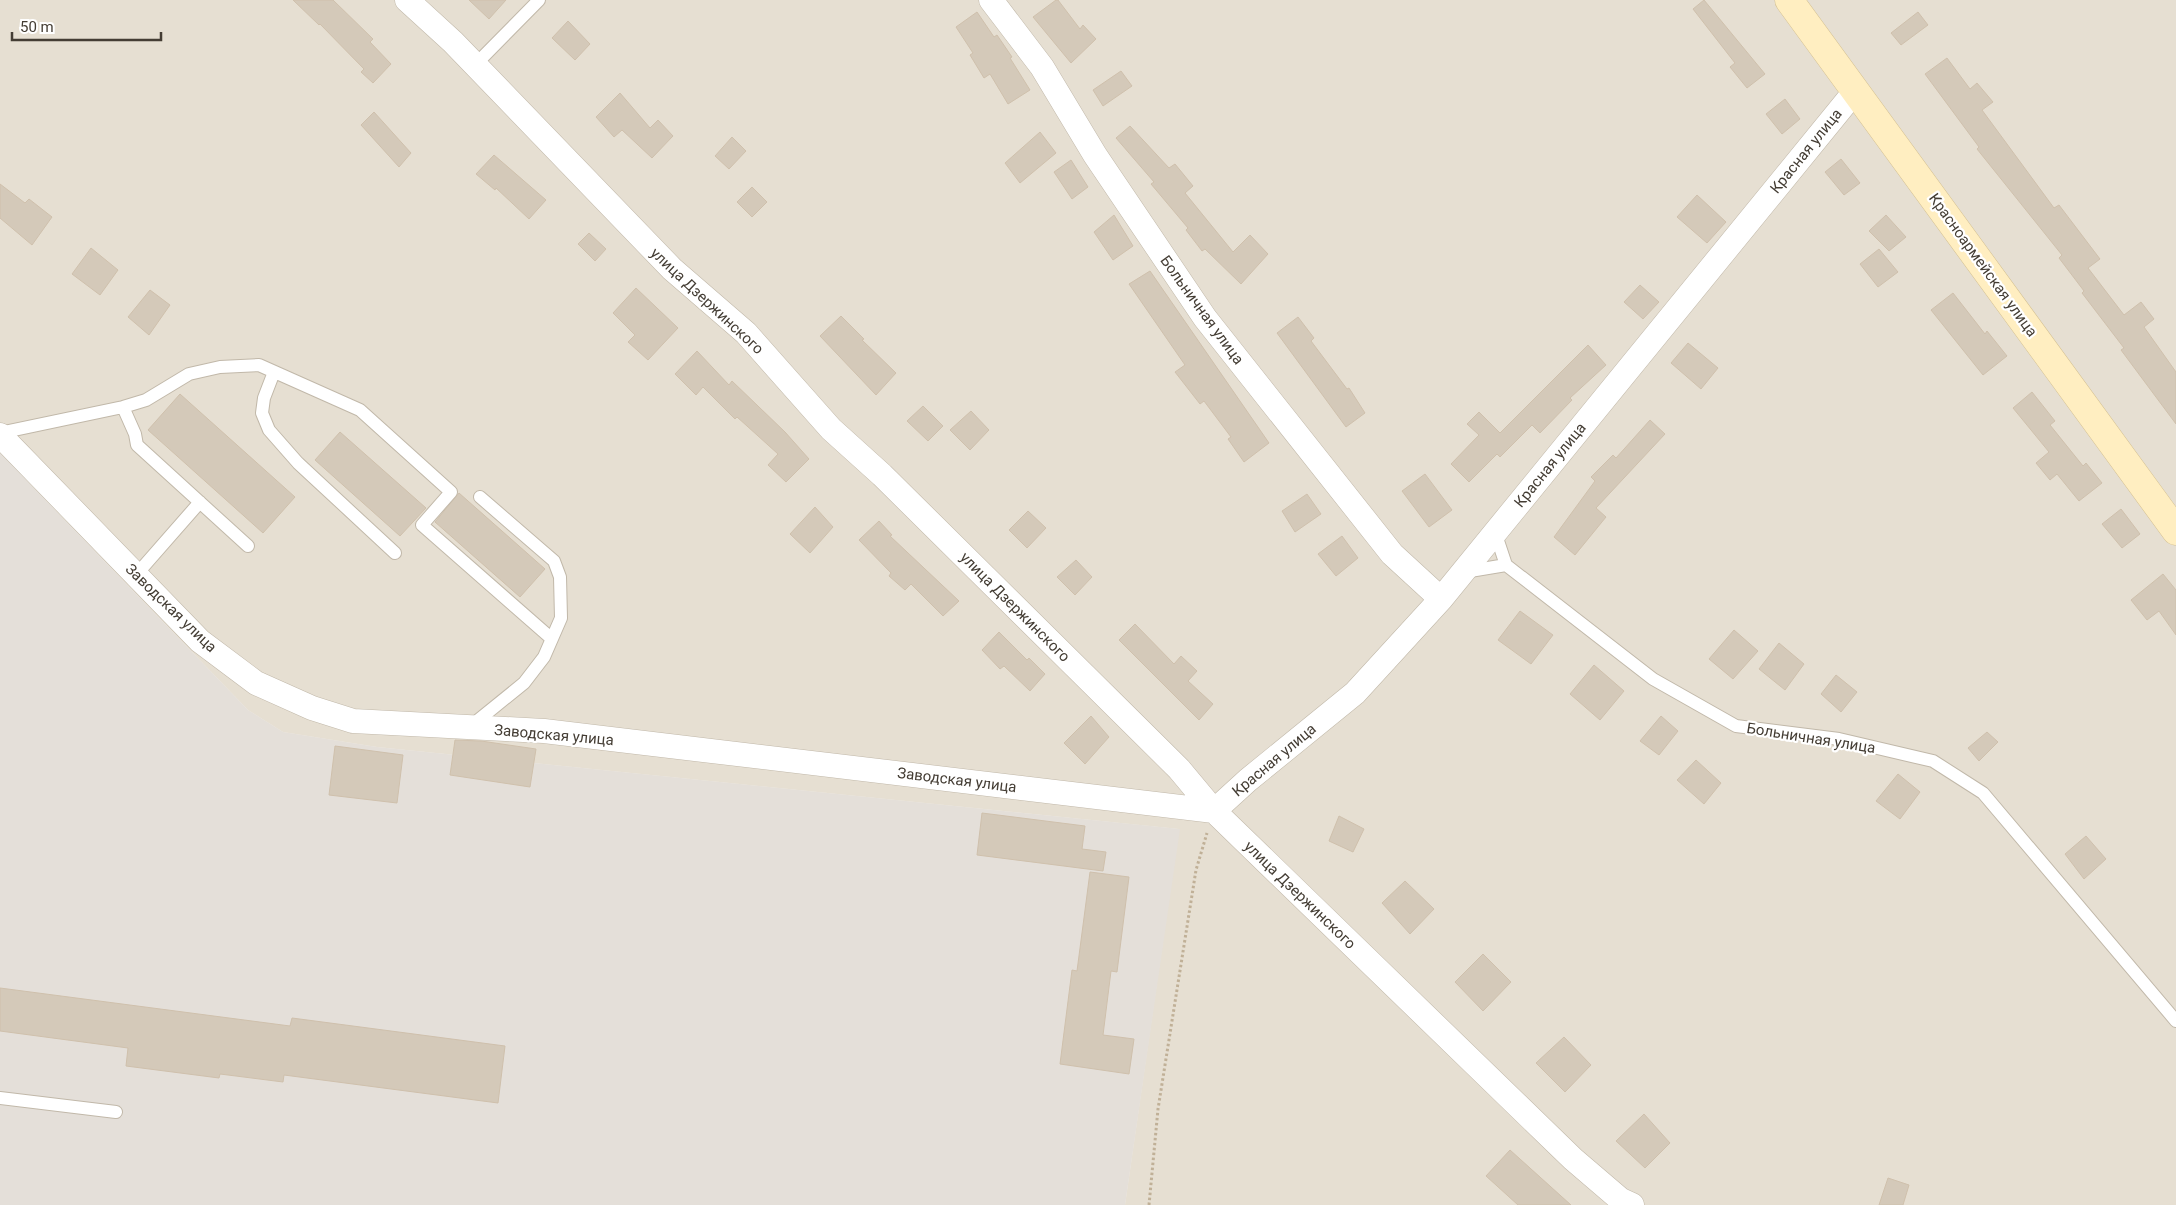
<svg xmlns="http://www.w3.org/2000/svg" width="2176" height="1205" viewBox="0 0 2176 1205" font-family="Roboto,sans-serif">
  <rect width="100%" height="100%" fill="#f2ede4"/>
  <path fill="#e6dfd2" d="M0,0h2176v1205h-1051l54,-376 -802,-82 -94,-15 -35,-22 -248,-257z"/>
  <path fill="#e4dfd9" d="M0,453l248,257 35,22 94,15 803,82 -55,376h-1125z"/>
  <path fill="#d4c9b9" stroke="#cfc0ac" d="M293,0h40l40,39 -3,3 21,22 -18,19 -12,-11 3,-3 -44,-45 -1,1z
    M469,0h37l-17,19z
    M1056,0h2l22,29 3,-4 13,14 -25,24 -38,-46z
    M1704,0l61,74 -18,14 -17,-21 5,-4 -42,-54z
    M977,12l17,25 3,-2 15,22 -2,1 20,32 -22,14 -18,-30 -6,4 -14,-23 3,-2 -17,-26z
    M1918,12l10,13 -27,20 -10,-12z
    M568,21l22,23 -15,16 -23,-22z
    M1947,58l23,31 7,-6 16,19 -11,8 72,98 5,-3 41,54 -12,9 36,47 17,-13 13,17 -10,8 32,45v52l-55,-74 3,-2 -42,-55 2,-2 -25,-33 3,-3 -85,-106 2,-2 -54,-73z
    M1121,71l11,15 -29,20 -10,-16z
    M620,93l30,35 8,-8 15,16 -21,22 -30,-28 -8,7 -18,-20z
    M1785,99l15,20 -18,15 -16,-20z
    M374,112l37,41 -12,14 -38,-42z
    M1130,126l39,42 6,-4 18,22 -8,7 48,59 17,-17 18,19 -27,30 -36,-35 -3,2 -16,-21 2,-2 -37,-44 3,-2 -38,-44z
    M1040,132l16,21 -36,30 -15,-20z
    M732,137l14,14 -17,18 -14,-13z
    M494,155l52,45 -17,19 -33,-31 -1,2 -19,-16z
    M1841,159l19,24 -16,12 -19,-23z
    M1071,160l17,27 -16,12 -18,-27z
    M0,184l25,19 4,-4 23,18 -20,28 -32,-27z
    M752,187l15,15 -15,15 -15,-15z
    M1697,195l29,27 -19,21 -30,-26z
    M1114,215l19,31 -20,14 -19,-28z
    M1886,215l20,22 -17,14 -20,-20z
    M589,233l17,16 -11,12 -17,-17z
    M91,248l27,22 -18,25 -28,-21z
    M1879,249l19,23 -20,15 -18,-23z
    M1150,271l119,172 -25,19 -16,-23 3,-2 -27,-36 -4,3 -25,-32 10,-7 -56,-81z
    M1640,285l19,17 -16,17 -19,-17z
    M636,288l42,40 -30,32 -20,-18 7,-7 -22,-22z
    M150,290l20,15 -21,30 -21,-18z
    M1953,293l32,41 2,-3 20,25 -24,19 -52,-65z
    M841,316l23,23 -2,1 34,33 -20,22 -56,-59z
    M1298,317l16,21 -3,3 36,48 2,-1 16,25 -19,14 -69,-94z
    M1688,343l30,25 -17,21 -30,-26z
    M1588,345l18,20 -36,33 2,2 -32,33 -8,-8 -32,32 -3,-3 -28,28 -18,-18 28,-29 -12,-11 12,-12 21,21z
    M697,351l32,34 3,-4 53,51 24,27 -23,23 -18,-17 10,-11 -41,-37 -2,2 -32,-32 -7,8 -21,-21z
    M2032,392l23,29 -5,4 33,41 3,-3 16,20 -23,18 -22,-27 -7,6 -14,-17 13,-11 -36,-44z
    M180,394l115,103 -32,36 -115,-103z
    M923,406l20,20 -15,15 -21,-20z
    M971,411l18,19 -19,20 -20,-20z
    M1650,420l15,14 -69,74 10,9 -31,38 -21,-18 41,-56 -4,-4 22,-22 3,3z
    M340,432l86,76 -26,28 -85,-76z
    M1425,474l27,36 -23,17 -27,-36z
    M459,493l86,76 -25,28 -85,-75z
    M1307,494l14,20 -26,18 -13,-21z
    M815,507l18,20 -23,26 -20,-19z
    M2121,509l19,25 -18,14 -20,-24z
    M1028,511l18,17 -19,20 -18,-18z
    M879,521l13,14 -2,1 69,65 -16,15 -32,-32 -6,6 -16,-14 2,-3 -32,-33z
    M1342,536l16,22 -22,18 -18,-22z
    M1076,560l16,17 -17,18 -18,-18z
    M2163,574l13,16v45l-17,-24 -12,9 -16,-20z
    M1520,611l33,24 -22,29 -33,-24z
    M1135,624l39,40 7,-8 16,15 -9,10 25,23 -14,16 -80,-80z
    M1734,630l24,21 -25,28 -24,-20z
    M999,632l28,28 2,-2 16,16 -15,17 -26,-25 -4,3 -18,-19z
    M1779,643l25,21 -19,26 -26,-21z
    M1594,665l30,26 -24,29 -30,-26z
    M1836,675l21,17 -16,20 -20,-18z
    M1091,716l18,21 -24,27 -21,-21z
    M1661,716l17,15 -19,24 -19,-14z
    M1987,732l11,10 -19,19 -11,-13z
    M455,740l26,1 55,8 -6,38 -80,-12z
    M335,746l68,9 -6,48 -68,-8z
    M1696,760l25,23 -17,21 -27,-24z
    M1898,774l22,18 -20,27 -24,-18z
    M982,813l103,13 -3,23 24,3 -3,19 -126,-16z
    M1339,816l25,13 -11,23 -24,-11z
    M2086,836l20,23 -22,20 -19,-25z
    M1090,872l39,5 -12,95 -6,-1 -8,64 31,4 -5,35 -69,-10 12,-94 5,1z
    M1405,881l29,28 -24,25 -28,-31z
    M1483,954l28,28 -28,29 -28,-29z
    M0,988l290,38 2,-8 213,28 -7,57 -214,-28 -1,7 -63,-8 -1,4 -93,-12 2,-18 -128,-17z
    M1564,1037l27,28 -26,27 -29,-29z
    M1644,1114l26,29 -25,25 -29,-27z
    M1510,1150l61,55h-53l-32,-29z
    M1888,1178l21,7 -6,20h-24z"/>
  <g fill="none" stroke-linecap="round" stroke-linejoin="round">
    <defs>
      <path id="lane" d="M475,65l64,-65
        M274,372l-10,26 -2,15 7,17 29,33 97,90
        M123,407l12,27 2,11 111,101
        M0,433l123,-26 23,-7 43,-26 31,-7 39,-2 101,45 91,82 -29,33 130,114
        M1495,532l11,33 147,114 83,47 103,13 94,22 50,32 193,228
        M1464,572l42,-7
        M136,575l64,-73
        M471,726l53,-43 20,-26 17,-39 -1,-41 -6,-16 -74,-64
        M0,1098l116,14"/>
      <path id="street" d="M407,0l46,42 219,227 74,64 85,96 51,46 297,294 35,42 359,348 48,41 11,5
        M991,0l51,67 53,88 110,163 187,236 49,45
        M0,435l200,206 56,42 56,25 41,13 191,10 670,80 34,-31 107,-87 86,-94 415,-509"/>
      <path id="secondary" d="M1789,0l387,531"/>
    </defs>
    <use href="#lane" stroke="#c1b8a9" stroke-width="14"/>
    <use href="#street" stroke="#c1b8a9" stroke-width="25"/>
    <use href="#secondary" stroke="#d4c192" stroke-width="29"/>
    <path stroke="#c0b097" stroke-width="3" stroke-dasharray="2.5 2.5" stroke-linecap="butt" d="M1149,1205l9,-96 38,-239 11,-37"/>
    <use href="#lane" stroke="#fff" stroke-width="12"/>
    <use href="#street" stroke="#fff" stroke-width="24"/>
    <use href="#secondary" stroke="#ffeec1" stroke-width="28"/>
  </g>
  <g text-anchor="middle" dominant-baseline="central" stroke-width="4.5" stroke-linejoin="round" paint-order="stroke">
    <g font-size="15" fill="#443d34" stroke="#fff">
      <text transform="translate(1806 151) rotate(-51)">Красная улица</text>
      <text transform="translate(1983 265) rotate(54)">Красноармейская улица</text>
      <text transform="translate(707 301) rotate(43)">улица Дзержинского</text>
      <text transform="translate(1202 310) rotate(54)">Больничная улица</text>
      <text transform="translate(1550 465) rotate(-51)">Красная улица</text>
      <text transform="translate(1015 607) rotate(45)">улица Дзержинского</text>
      <text transform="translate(171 608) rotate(44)">Заводская улица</text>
      <text transform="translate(554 735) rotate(5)">Заводская улица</text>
      <text transform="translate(1811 738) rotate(9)">Больничная улица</text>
      <text transform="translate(1274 760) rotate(-40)">Красная улица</text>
      <text transform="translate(957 780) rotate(7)">Заводская улица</text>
      <text transform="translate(1300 895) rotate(44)">улица Дзержинского</text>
    </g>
  </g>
  <path d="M12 32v8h149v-8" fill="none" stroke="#443d34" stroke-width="2.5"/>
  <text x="20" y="32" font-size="15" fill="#443d34" stroke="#ffffff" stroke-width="4" paint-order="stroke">50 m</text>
</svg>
